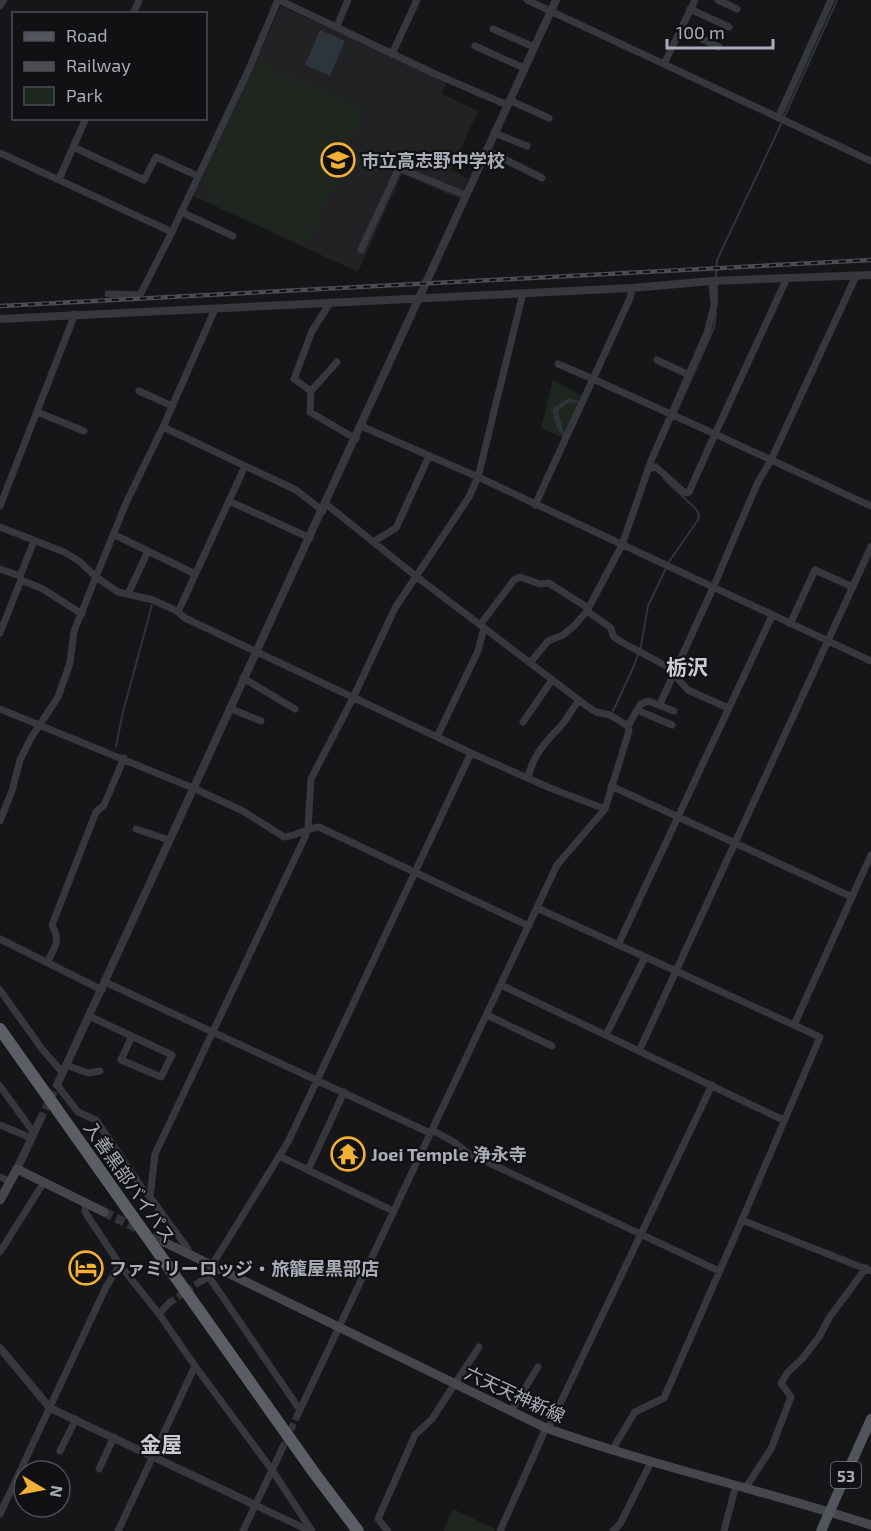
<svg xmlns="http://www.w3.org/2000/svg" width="871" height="1531" viewBox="0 0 871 1531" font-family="'Exo 2','Noto Sans JP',sans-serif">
  <rect width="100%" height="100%" fill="#161618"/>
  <path fill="#222225" d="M281,6l166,75 -5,13 36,17 -27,59 17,9 -9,20 -57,-25 -44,98 -165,-76z"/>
  <path fill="#1e261f" d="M258,62l107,47 -58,138 -96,-45 -8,-22z
    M553,380l29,16 -19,42 -22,-10z
    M453,1509l42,20 -1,2h-51z"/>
  <path fill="#2c353c" d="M320,30l25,11 -15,35 -25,-11z
    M569,398l9,3v2l-9,-1 -11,9 6,23 -1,2c-6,-7 -11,-20 -10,-28z"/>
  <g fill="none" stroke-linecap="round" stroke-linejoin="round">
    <path stroke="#2c353c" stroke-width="2" d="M716,277l1,-17 59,-125 61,-135
      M717,283v21
      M676,413l38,-85 2,-15
      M664,479l31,29 4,6 -1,6 -30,43
      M613,711l20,-43 8,-22 7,-40 18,-38
      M116,746l7,-34 29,-107"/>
    <path stroke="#333438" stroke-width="7" stroke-dasharray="7 3.5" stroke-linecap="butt" d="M169,1303l32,-22
      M282,1449l16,-35"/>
    <path stroke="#333438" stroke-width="8" stroke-dasharray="8 4" stroke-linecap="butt" d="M40,1120l17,-35"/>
    <path stroke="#333438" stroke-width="9" stroke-dasharray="9 4.5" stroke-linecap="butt" d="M104,1212l60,30"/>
    <path stroke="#37383d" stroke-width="7" d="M279,0l154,73 74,32
      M527,0l344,161
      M718,0l19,9
      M690,9l39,18
      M133,14l6,-14
      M337,26l11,-26
      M493,29l41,18
      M681,29l38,18
      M475,46l49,22
      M392,54l25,-54
      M664,64l31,-64
      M509,100l40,18
      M778,118l53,-118
      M494,133l33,13
      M73,147l71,33 12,-23 42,19
      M486,150l56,28
      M0,153l172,79 76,-161 30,-71
      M59,179l27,-61
      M181,212l52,24
      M361,250l38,-82 66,27
      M787,278l-72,156 156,72
      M108,294l32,1 32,-63
      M330,303l-18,28 -18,48 17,12 -1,21 46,27
      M657,360l32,15
      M558,364l35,15 37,-81 2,-10
      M139,391l33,15
      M311,391l26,-29
      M37,412l47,19
      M361,426l117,51 393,184
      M163,427l133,63 27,21
      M229,501l81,37
      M535,505l58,-126 122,55 -26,58 -4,1 -29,-26 -8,2
      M0,506l75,-192
      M0,527l64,25 15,9 17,16 22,15 35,8 24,11 8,7 286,135 -183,389 -76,123 -3,12 -8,4
      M113,534l82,40
      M34,541l-14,35 1,4 22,9 39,25
      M373,542l23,-14 33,-72
      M0,569l20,7
      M128,594l20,-43
      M587,611l24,17 2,8 5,4 48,26 22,24 40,18
      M178,612l67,-146
      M790,624l25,-54 38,17
      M480,625l34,-45 6,-3 20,7 9,-1 39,25
      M0,633l21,-53
      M530,663l18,-22 15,-6 11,-9 13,-15 35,-66 29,-84 56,-128 7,-27 -2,-25
      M243,678l52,31
      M660,704l53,-116 44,-104 14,-24 85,-184
      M229,708l32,13
      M0,709l193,79 50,23 41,26c11,0 23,-9 35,-10l210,99
      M637,710l4,-6 7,-3 26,10
      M523,722l29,-42
      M628,726l9,-16 35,15
      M437,737l41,-86 6,-23
      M471,753l79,35 55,21
      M528,778c4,-21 17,-36 32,-51 7,-8 13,-19 19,-27
      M611,786l241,111
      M0,821l12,-30 8,-31 11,-22 27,-41 12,-34 4,-32 52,-128 37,-76 52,-118
      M136,829l33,11
      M871,855l-77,170 26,12 -78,183 129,51
      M537,908l139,63 195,-424
      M0,939l102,51
      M618,945l154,-329
      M47,963c8,-17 14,-21 5,-38l44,-113 8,-7 20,-47
      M105,982l325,151
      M501,985l282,135
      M0,990l42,59 20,23
      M487,1015l65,31
      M89,1016l83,39 -11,22 -40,-17 11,-24
      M606,1035l39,-78
      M639,1051l37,-80 118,54
      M66,1065l22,8 12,-2
      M57,1085l21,27 18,8 48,71 6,6
      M0,1086l34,47
      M344,1092l-36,78 85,41
      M0,1125l31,13
      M432,1130l22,12 12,10 253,119
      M279,1156l29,14
      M0,1177l11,5
      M86,1203l-1,9 35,53 39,49
      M0,1252l44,-70
      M187,1254l1,-5 -38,-52 5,-43 150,-317 3,-9 3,-49 42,-81 42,-90 74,-111 9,-20 45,-184
      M209,1277l91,133
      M195,1366l77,104 40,61
      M511,1411l27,-44
      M298,1414l259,-549 48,-56 24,-78 -1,-5 -18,-11 -14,-3 -8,-5 -171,-130 -91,-73
      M548,1429l164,-344
      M612,1450l23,-38 29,-14 78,-178
      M60,1451l16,-32
      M99,1469l15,-32
      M746,1487l25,-38 20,-52 -10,-14 7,-11 14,-13 17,-22 10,-19 37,-50
      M255,1505l55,26
      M0,1514l106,-227 14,-22
      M118,1531l77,-165 -36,-52 10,-11
      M243,1531l39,-82
      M388,1531l-10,-12 37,-84 17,-16 47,-72
      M500,1531l46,-103
      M613,1531l7,-7 31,-62
      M724,1531l12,-46"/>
    <path stroke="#37383d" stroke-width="8" d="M0,5l3,-5
      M0,319l632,-31 80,-7 159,-6
      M57,1085c167,-361 333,-723 499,-1085
      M17,1169l23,-49
      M0,1348l50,60 205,97"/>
    <path stroke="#45474d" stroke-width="9" d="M0,1200l17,-31 87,43
      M164,1242l382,186c107,38 217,62 325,97"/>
    <path stroke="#53555c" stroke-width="10" d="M821,1531l50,-112"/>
    <path stroke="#5b5e65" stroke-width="12" d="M0,1029l315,445 43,57"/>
    <defs>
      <path id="rail" d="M0,306l871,-46"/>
    </defs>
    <use href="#rail" stroke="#4a4c52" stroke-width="4.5"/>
    <use href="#rail" stroke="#111113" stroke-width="2" stroke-dasharray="7" stroke-linecap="butt"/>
  </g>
  <defs>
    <symbol id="school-ring" viewBox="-11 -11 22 22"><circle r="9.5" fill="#111113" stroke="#f2b134" stroke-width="1.5"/><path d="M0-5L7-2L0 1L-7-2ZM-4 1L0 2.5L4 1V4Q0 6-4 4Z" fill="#f2b134"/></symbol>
    <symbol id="temple-ring" viewBox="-11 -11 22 22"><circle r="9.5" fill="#111113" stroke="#f2b134" stroke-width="1.5"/><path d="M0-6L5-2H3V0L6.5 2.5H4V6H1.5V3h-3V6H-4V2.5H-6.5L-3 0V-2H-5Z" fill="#f2b134"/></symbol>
    <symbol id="hotel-ring" viewBox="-11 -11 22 22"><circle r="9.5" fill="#111113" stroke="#f2b134" stroke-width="1.5"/><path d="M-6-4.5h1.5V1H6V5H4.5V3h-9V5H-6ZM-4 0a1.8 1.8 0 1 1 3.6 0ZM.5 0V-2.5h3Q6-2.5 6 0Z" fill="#f2b134"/></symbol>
  </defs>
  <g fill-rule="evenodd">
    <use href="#school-ring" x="319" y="141" width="38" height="38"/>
    <use href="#temple-ring" x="329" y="1135" width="38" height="38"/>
    <use href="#hotel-ring" x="67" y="1249" width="38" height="38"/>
  </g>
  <g text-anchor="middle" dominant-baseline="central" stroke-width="4.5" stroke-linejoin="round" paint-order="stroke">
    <rect fill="#111113" stroke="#7b7e86" stroke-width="1.5" x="831" y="1462" width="30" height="26" rx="4.5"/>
    <g font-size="16" font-weight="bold" fill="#a8adb8">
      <text x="846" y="1475">53</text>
    </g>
    <g font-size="18" font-weight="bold" fill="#a8adb8" stroke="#111113" text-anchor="start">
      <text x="361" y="160">市立高志野中学校</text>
      <text x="371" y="1154">Joei Temple 浄永寺</text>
      <text x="109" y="1268">ファミリーロッジ・旅籠屋黒部店</text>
    </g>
    <g font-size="18" fill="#a8adb8" stroke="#111113">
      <text transform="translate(130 1182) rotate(55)">入善黒部バイパス</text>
      <text transform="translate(515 1394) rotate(25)">六天天神新線</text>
    </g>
    <g font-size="21" font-weight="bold" fill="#c9ccd4" stroke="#111113">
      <text x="687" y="666">栃沢</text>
      <text x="161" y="1443">金屋</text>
    </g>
  </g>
  <rect x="12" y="12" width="195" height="108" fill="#111113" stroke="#4d4f55" stroke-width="1.5"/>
  <rect x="24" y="32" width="30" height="9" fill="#53555c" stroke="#4d4f55" stroke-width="1.5"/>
  <text x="66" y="42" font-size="18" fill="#a8adb8">Road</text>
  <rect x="24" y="62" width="30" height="9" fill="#4a4c52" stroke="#4d4f55" stroke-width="1.5"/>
  <text x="66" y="72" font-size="18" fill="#a8adb8">Railway</text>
  <rect x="24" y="87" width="30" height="18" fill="#1e261f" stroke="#4d4f55" stroke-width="1.5"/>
  <text x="66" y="102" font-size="18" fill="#a8adb8">Park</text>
  <g transform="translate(42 1489) rotate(100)"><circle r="28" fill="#111113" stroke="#4d4f55" stroke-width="1.5"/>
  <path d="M0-4.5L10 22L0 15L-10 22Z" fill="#f2b134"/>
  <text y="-9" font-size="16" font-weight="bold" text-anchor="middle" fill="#a8adb8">N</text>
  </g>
  <path d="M667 39v9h106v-9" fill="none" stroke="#a8adb8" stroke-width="3"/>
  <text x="676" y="39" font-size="18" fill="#a8adb8" stroke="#111113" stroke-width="4.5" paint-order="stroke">100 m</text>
</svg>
